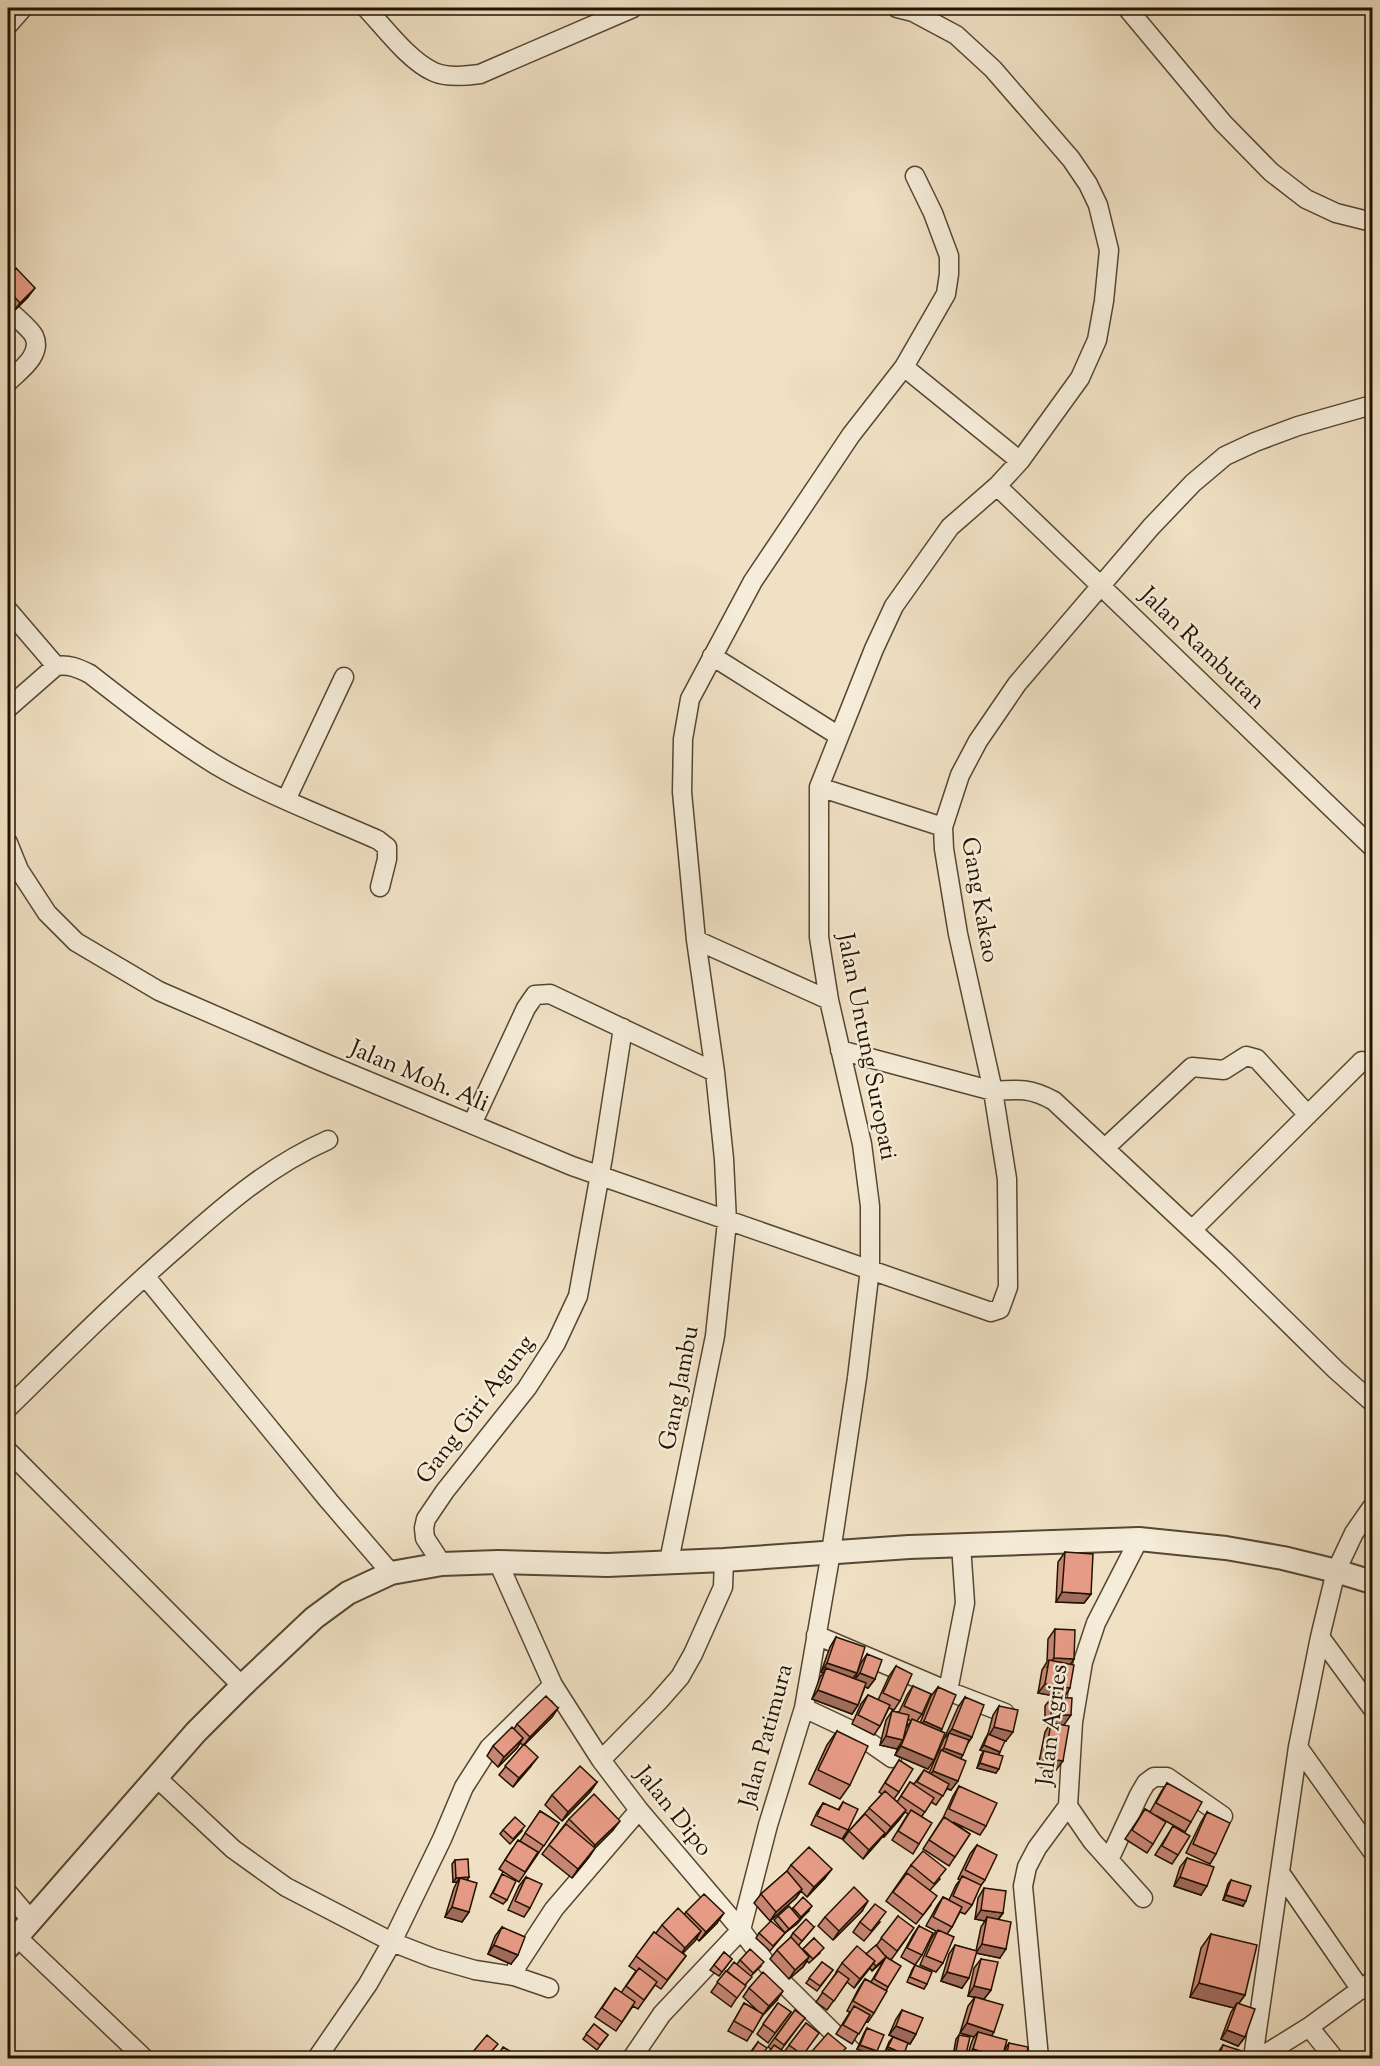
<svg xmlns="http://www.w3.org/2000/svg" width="1380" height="2066" viewBox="0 0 1380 2066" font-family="'Sorts Mill Goudy',serif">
  <rect width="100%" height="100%" fill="#f0e1c4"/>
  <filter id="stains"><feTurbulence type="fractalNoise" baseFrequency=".00333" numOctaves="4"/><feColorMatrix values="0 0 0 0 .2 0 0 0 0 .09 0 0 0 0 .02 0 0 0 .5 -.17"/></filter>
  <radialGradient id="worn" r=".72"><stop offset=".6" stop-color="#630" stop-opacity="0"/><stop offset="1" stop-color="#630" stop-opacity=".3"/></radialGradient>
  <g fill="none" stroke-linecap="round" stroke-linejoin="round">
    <defs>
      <path id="minor" d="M366,8c19,20 43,53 68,64 13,6 32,4 46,2l153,-66
        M1127,8l96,115 48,49 35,27 30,14 36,9
        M8,25l15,-17
        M8,309c6,7 22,19 26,27 9,19 -15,35 -26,46
        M904,367l116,94
        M997,486l375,361
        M8,610l48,56
        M712,656l127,80
        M8,708l48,-42c13,-2 22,2 34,8 41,32 82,64 126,91 51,30 108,51 162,75l9,7v12l-7,28
        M819,787l124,40
        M286,800l58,-123
        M8,843l11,27 28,43 29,29 83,49 161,70 252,105 419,146 9,-3 8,-22 -1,-108 -14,-88 -35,-157 -14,-85 -1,-22 17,-52 18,-34 39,-57 134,-157 42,-44 32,-27 30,-14 43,-16 74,-21
        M696,940l133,60
        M840,1050l153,41c26,-2 38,-3 61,10l170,159 112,110 36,32
        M472,1124l54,-116 9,-13 15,-1 165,78
        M1105,1148l87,-81 32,3 22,-14 11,3 51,56
        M1192,1230l170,-169
        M145,1276l184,225 62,72
        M8,1408c56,-55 112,-111 172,-163 46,-41 91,-80 148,-105
        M8,1451l234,235
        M669,1561l46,-225 12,-114 -3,-63 -9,-87 -19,-132 -14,-148 1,-53 7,-40 63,-118 98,-146 53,-68 42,-73 3,-20v-18l-16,-43 -18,-37
        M498,1562l55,123 48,75 38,50 102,120 34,45 84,83
        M442,1564l-17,-26 -1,-10 2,-9 19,-28 82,-103 29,-45 22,-47 25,-139 20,-129
        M816,1635l132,56 57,22
        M1320,1637l52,71
        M948,1691l17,-88 -4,-58
        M804,1708l49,23 39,27
        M1298,1747l74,104
        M601,1760l57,-58 22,-25 13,-23 30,-67 1,-27
        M157,1778l76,71 53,38 106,55 41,16 42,12 39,6 35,12
        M1068,1806l24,35 51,57
        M1109,1860l30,-65 7,-12 8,-6h13l56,39
        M1281,1874l80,116
        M8,1893l23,27
        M17,1937l127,121
        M514,1976l4,-12 36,-55 85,-99
        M1309,2027l25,31
        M317,2058l51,-74 24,-42 50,-103 22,-52 25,-39 64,-63
        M632,2058l30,-44 79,-84 27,-105 36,-117 27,-156 26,-174 13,-109v-63l-8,-62 -33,-144 -10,-63v-150l55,-138 20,-43 56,-79 47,-41 23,-25 60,-83 17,-38 7,-39 5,-51 -11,-45 -10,-21 -17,-25 -78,-90 -37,-34 -43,-23 -16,-4
        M1039,2058l-16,-172 4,-19 10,-19 31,-42 5,-84 10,-60 13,-39 43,-84
        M1253,2058l45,-311 22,-110 16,-66 18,-38 18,-26
        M1259,2058l50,-31 63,-46"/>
      <path id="tertiary" d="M8,1947l188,-215 46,-46 72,-68 34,-25 43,-20 51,-9 56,-2 109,3 117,-5 185,-13 230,-8 87,9 57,10 53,13 36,11"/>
    </defs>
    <use href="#minor" stroke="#564631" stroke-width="21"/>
    <use href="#tertiary" stroke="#564631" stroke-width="26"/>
    <use href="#minor" stroke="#f5ecd9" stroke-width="18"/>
    <use href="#tertiary" stroke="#f5ecd9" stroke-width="22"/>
  </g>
  <path fill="#c68573" stroke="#221300" stroke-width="1.5" fill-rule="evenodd" d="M8,276l20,21 -15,15 -5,-6z
    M1065,1552l26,42 -7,9 -28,-1 2,-40z
    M1055,1629l19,30 -3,5 -7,33v28h-4l-4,45 -18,-3 7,-35 5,-8h-5v-18l7,-9h11l-25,-4 4,-23 5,-8 1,-23z
    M836,1637l17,41 2,1 6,-16 6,-9 8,25 -7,9 -3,-1 -7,18 -6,9 -40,-15 8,-22 3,-4 -2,-1 9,-25z
    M896,1666l4,35 -6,9 -5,-2 -9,18 -6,9 -22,-11 9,-20 7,-9 10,5 11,-24z
    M913,1686l9,28 -5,7 3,2 11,-27 7,-9 4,42 -14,40 -33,-14 4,-9 -2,3 -17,-4 6,-25 6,-9 7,1 8,-17zM908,1719l3,2 -5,7z
    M965,1697l7,40 -4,6 -7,15 -10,32 -4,-1 -11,16 -5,-3 -9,14 -3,28 -6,10 -21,-14 16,-26 -3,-2 -6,8 -15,17 -1,-1 -5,6 -15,17 -20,-19 6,-9 33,-37 -3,-2 20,-32v32l-5,7 3,3 13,-20 4,2 10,-14 5,3 29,-66z
    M999,1706l7,35 -2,-1 -6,15 -2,18 -19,-5 4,-13 3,-4 -4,-1 5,-11 3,-5 5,-19z
    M558,1708l-6,9 -28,28 7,21 -18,21 -14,-12 24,-30 -3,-2 -3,5 -19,19 -11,-11 6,-10 21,-17 3,-5z
    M837,1731l13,54 -10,14 -31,-15 18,-39z
    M597,1782l-7,10 -28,29 -17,-16 7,-10z
    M1167,1783l24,39 -6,10 -28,-16 -4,28 -6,9 -22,-14 20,-30 5,3 11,-20z
    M959,1786l27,40 -6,9 -27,-13 17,12 -21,32 -26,-17 20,-31 10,-22z
    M843,1802l5,28 -6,9 -31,-14 6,-13 6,-9 15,7z
    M540,1811l19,12 -40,59 -20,-13 13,-20 8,-8z
    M1207,1812l9,42 -6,10 -24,-11 15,-31z
    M569,1819l44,11 -18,18 -6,9 -17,21 -30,-24z
    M1173,1826l5,29 -6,9 -17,-9z
    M503,1830l19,1 -12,13 -10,-10z
    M977,1845l8,35 -6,8 -7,17 -7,9 -5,-2 -8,15 -5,7 -4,29 -7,9 -16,-7 11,-26 5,-8 -10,-5 11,-20 6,-9 6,3 7,-15 4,-5 -2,-1 12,-25z
    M1187,1858l14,37 -27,-9 6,-19z
    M455,1860l14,17 -2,3 2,32 -7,10 -17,-5 9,-29 3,-6h-4l-1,-18z
    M791,1865l34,13 -18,19 -6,-6 -5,7 -26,23 -16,-18 7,-9 26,-23z
    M911,1865l29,14 -10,11 1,15 -15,19 -30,-23z
    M502,1874l5,26 -4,4 -13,-7z
    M526,1877l4,31 -6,9 -16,-7 11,-24z
    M1231,1880l12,26 -20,-6 5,-16z
    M984,1888l19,25 -5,7 2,38 -24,-5 -14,35 -21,-7 8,-27 6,-9 21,6 5,-24 4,-6 -10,-2 3,-21z
    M793,1908l16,3 -24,22 -11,-13 4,-4 13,-7z
    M862,1911l-29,29 -15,-14 7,-9z
    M686,1912l31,11 -18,18 -3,-3 -13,15 3,3 -25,33 -6,-4 -17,24 -5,-3 -17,25 -21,-14 20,-29 6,5 15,-22 -7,-5 25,-34 2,1 6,-8 22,-10z
    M898,1916l9,22 -16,22 -5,-3 -3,4 -11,10 -2,-3 -16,20 -7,-6 -20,28 -11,-8 20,-29v-1l6,-9 24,-9 10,-8z
    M860,1922h20l-16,19 -11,-9z
    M919,1926l3,29 -7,10 -14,-8 12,-22z
    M502,1927l9,37 -23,-10 7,-18z
    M814,1927l-16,19 4,4 12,-12 6,15 -11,10 -2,-2 -4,6 -14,12 -19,-20 7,-9 13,-12 3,-5z
    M759,1933h26l-15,18 -14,-13z
    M1211,1934l34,61 -6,8 6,34 -7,9 -17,-7 10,-27 3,-4 -44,-11 11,-49z
    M724,1952l8,7 -13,17 -9,-6z
    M886,1957l2,30 -14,26 -6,9 -2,-1 -14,23 -16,-10 14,-22 -3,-1 12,-23 6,-9 6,3z
    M981,1959l10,31 -7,9 8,37 9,22h-38l4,-5 1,1 4,-13 2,-4 -14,-4 8,-27 7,-9 -7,-1 6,-28z
    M740,1960l21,6 -10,10 -20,31 -20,-15 15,-21 11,-7z
    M822,1962l11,8 -16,21 -11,-8z
    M915,1965l12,19 -3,5 -17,-7 5,-12z
    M749,1988l28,12 -14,15 -16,26 -19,-10 16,-28 14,8 -15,-14z
    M778,2003l13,9 -23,31 -11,-9z
    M795,2010l10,8 -24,32 3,2 22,-29 13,10 -19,25h-35l6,-9 -3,-2z
    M902,2010l14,24 -6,10 -21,-9 7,-16z
    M594,2024l14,11 -11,15 -14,-11z
    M867,2028l10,23 -3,5 -17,-7 7,-16z
    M959,2035l4,23 -10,-2 3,-17z
    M893,2037l11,17 -2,4h-18l3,-5 -2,-1 4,-10z
    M758,2042l2,16h-14z
    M1009,2043l17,15h-22l2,-11z
    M1223,2045l23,13h-31l2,-4z
    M472,2053l15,5h-19z"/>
  <path fill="#a16c5e" stroke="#221300" stroke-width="1.5" d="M35,288l-7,9 -15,15 7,-9z
    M1062,1592l29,2 -7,9 -28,-1z
    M1054,1658l20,1 -6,9 -21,-1z
    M827,1663l30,10 -7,9 -24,-14 -3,5 -2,-1z
    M860,1673l15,6 -7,9 -15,-6z
    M1045,1684l25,4 -6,10 -26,-5z
    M818,1690l40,15 -6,9 -40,-15z
    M558,1708l-6,9 -29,29 7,-9z
    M1051,1715h20l-7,10 -19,-1z
    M924,1721l18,8 -6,9 -19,-8z
    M994,1727l19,5 -7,9 -18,-4z
    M952,1729l20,8 -7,9 -16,-13 -4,5z
    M886,1736l17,4 -6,9 -17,-4z
    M523,1738l-6,10 -19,19 6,-10z
    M984,1745l16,7 -3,5 -17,-7z
    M901,1746l33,14 -6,9 -33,-14z
    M944,1748l19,7 -6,9 -17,-11z
    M538,1757l-7,9 -18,21 6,-9z
    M1045,1758l18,3 -7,9 -18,-3z
    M980,1763l19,6 -3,4 -19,-5z
    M933,1771l25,10 -7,9 -24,-10z
    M597,1782l-7,10 -28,29 6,-9z
    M906,1810l-7,10 -15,17 7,-10z
    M620,1821l-7,9 -25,25 7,-10z
    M885,1833l-7,9 -15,17 6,-9z
    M595,1848l-6,9 -17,21 6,-9z
    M832,1869l-7,9 -18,19 7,-10z
    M469,1877l-3,5 -6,-4 -3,4h-4l3,-4z
    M1180,1877l27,9 -6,9 -27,-9z
    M802,1889l-6,9 -26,23 6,-9z
    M1226,1895l20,6 -3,5 -20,-6z
    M868,1901l-6,10 -29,29 6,-9z
    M812,1906l-15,18 -12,9z
    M452,1907l17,5 -7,10 -17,-5z
    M981,1910l22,3 -7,9 -9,-5 -2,4 -10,-2z
    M724,1913l-7,10 -18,18 7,-9z
    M701,1931l-6,10 -16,16 6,-9z
    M982,1944l24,5 -6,9 -24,-5z
    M494,1945l24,10 -7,9 -23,-10z
    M809,1957l-6,10 -14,12 6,-9z
    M886,1957l-3,4 -11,10 4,-5z
    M875,1961l-21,27 6,-9z
    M947,1972l22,6 -7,10 -21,-7z
    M1199,1983l46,12 -9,12 1,-4 -3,5 -44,-11z
    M974,1986l17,4 -7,9 -16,-3z
    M783,1991l-6,9 -14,15 6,-9z
    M967,2023l27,9 -6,9 -10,-9 -4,5 -14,-4z
    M896,2026l20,8 -6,10 -21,-9z
    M1227,2030l18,7 -7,9 -17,-7z
    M860,2045l17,6 -3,5 -17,-7z
    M888,2047l16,7 -3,4 -12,-8 -2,3 -2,-1z
    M973,2049l29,9h-35z
    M956,2051l10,3 -3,4 -10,-2z"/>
  <path fill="#e69b86" stroke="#221300" stroke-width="1.5" d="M8,263l4,5 -4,4z
    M16,268l19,20 -15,15 -12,-13v-14z
    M1065,1552l28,2 -2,40 -29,-2z
    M1055,1629l20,1 -1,29 -20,-1z
    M836,1637l29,10 -8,26 -30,-10z
    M867,1654l15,6 -7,19 -15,-6z
    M1049,1660l25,5 -4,23 -25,-4z
    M896,1666l16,8 -12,27 -17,-8z
    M826,1668l40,15 -8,22 -40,-15z
    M913,1686l18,8 -9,20 -18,-8z
    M938,1687l18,8 -14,34 -18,-8z
    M868,1695l22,10 -10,21 -22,-11z
    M546,1696l12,12 -28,29 -13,-13z
    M965,1697l19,8 -12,32 -20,-8z
    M1052,1697l20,1 -1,17h-20z
    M999,1706l19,4 -5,22 -19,-5z
    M892,1711l17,4 -6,25 -17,-4z
    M912,1719l33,14 -11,27 -33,-14z
    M1051,1723l18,3 -6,35 -18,-3z
    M512,1727l11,11 -19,19 -11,-11z
    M837,1731l31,15 -18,39 -32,-15z
    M949,1733l20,7 -6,15 -19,-7z
    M988,1734l17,7 -5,11 -16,-7z
    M524,1744l14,13 -19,21 -14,-12z
    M941,1750l25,11 -8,20 -25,-10z
    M984,1751l19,5 -4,13 -19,-6z
    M899,1760l14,9 -14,23 -14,-9z
    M580,1766l17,16 -29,30 -16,-17z
    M924,1770l25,14 -6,12 -26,-14z
    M910,1782l24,16 -9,14 -24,-16z
    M1167,1783l35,19 -11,20 -35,-19z
    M959,1786l38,17 -11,23 -37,-17z
    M885,1791l21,19 -15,17 -22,-19z
    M594,1794l26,27 -25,24 -26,-26z
    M843,1802l15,7 -10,21 -31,-14 6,-13 16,7z
    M1145,1809l21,13 -13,22 -21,-14z
    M911,1810l21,13 -13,21 -21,-13z
    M540,1811l19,12 -15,23 -19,-13z
    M1207,1812l23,11 -14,31 -23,-10z
    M865,1814l20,19 -16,17 -20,-19z
    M515,1817l10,9 -12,13 -10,-9z
    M944,1817l26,17 -15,23 -26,-17z
    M566,1824l29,24 -17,21 -29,-24z
    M1173,1826l17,10 -12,19 -16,-9z
    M518,1840l20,12 -13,20 -20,-12z
    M977,1845l20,10 -12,25 -20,-10z
    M809,1847l23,22 -18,18 -23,-22z
    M923,1851l23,18 -12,15 -23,-19z
    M1187,1858l27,9 -7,19 -27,-9z
    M468,1859l1,18 -13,1 -1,-18z
    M787,1871l15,18 -26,23 -15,-18z
    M907,1873l30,23 -14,19 -30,-23z
    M502,1874l14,7 -9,19 -14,-7z
    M962,1876l19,9 -9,20 -19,-9z
    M526,1877l16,7 -12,24 -15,-7z
    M460,1878l17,5 -8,29 -17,-5z
    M1231,1880l20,6 -5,15 -20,-6z
    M854,1887l14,14 -29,30 -14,-14z
    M984,1888l22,3 -3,22 -22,-3z
    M704,1894l20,19 -18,19 -20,-20z
    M803,1897l9,9 -11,11 -8,-9z
    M943,1897l19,10 -10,20 -19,-10z
    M875,1904l11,8 -15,19 -11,-9z
    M789,1906l11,13 -11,10 -11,-13z
    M678,1908l23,23 -16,17 -23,-23z
    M898,1916l16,12 -17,23 -16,-13z
    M987,1917l24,5 -5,27 -24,-5z
    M806,1919l8,8 -12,14 -9,-8z
    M771,1921l14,12 -12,13 -14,-13z
    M919,1926l14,7 -11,22 -15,-7z
    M502,1927l23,10 -7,18 -24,-10z
    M938,1930l16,7 -11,26 -17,-7z
    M654,1932l32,24 -19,24 -31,-24z
    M1211,1934l46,11 -12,50 -46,-12z
    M791,1937l18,20 -14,13 -18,-20z
    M814,1938l10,10 -11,11 -10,-10z
    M876,1945l10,12 -10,9 -3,-3 2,-2 -9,-7z
    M955,1945l22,6 -8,27 -22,-6z
    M857,1946l18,15 -15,18 -18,-16z
    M750,1949l14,13 -11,11 -13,-13z
    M724,1952l8,7 -10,13 -8,-7z
    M886,1957l15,9 -13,21 -14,-8z
    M981,1959l17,3 -7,28 -17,-4z
    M734,1962l18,15 -7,8 -18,-14z
    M822,1962l11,8 -13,16 -11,-8z
    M915,1965l17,7 -5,12 -17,-7z
    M639,1968l18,14 -13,18 -18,-14z
    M726,1971l20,15 -9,12 -20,-16z
    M838,1971l11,8 -15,22 -12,-9z
    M763,1972l20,19 -14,15 -20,-18z
    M865,1979l22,12 -13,22 -21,-12z
    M615,1988l20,14 -13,20 -20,-14z
    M975,1997l28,8 -9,27 -27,-9z
    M744,2003l19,11 -10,18 -19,-11z
    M778,2003l13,9 -16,21 -12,-9z
    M1237,2003l18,6 -10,28 -18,-7z
    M854,2006l16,9 -11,19 -16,-9z
    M795,2010l10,8 -21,27 -9,-7z
    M902,2010l21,8 -7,16 -20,-8z
    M806,2023l13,10 -16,22 -14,-10z
    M594,2024l14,11 -8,10 -14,-11z
    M867,2028l17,7 -7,16 -17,-6z
    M978,2032l29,8 -5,18 -29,-9z
    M828,2033l18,15 -9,10h-31z
    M487,2035l11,9 -12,14h-8l-6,-5z
    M959,2035l11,2 -4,17 -10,-3z
    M893,2037l15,6 -4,11 -16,-7z
    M758,2042l9,6 -7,10h-4l-6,-4z
    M1009,2043l19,4 -2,11h-20z
    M774,2045l20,13h-29z
    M1223,2045l25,8 -2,5h-28z
    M503,2047l12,7 -2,4h-17z
    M889,2050l14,6 -1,2h-16z
    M907,2052l10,3 -1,3h-11z
    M967,2053l19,5h-20z"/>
  <g text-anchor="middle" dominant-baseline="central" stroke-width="5" stroke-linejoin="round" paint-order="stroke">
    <g font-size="24" fill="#221300" stroke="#f5ecd9">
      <text transform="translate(1202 649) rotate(44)">Jalan Rambutan</text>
      <text transform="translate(979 900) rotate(80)">Gang Kakao</text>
      <text transform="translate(866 1047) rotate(79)">Jalan Untung Suropati</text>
      <text transform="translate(419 1077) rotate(23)">Jalan Moh. Ali</text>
      <text transform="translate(680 1388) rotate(-79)">Gang Jambu</text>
      <text transform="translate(476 1410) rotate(-53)">Gang Giri Agung</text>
      <text transform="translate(1053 1725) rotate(-83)">Jalan Agries</text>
      <text transform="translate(767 1736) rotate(-75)">Jalan Patimura</text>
      <text transform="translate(673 1812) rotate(51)">Jalan Dipo</text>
    </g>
  </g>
  <rect width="1380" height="2066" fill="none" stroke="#f0e1c4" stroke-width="30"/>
  <rect x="9" y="9" width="1362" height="2048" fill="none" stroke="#221300" stroke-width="3"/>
  <rect x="15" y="15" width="1350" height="2036" fill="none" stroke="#221300" stroke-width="1.5"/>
  <rect width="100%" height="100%" filter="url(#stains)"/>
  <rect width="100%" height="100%" fill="url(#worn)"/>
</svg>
